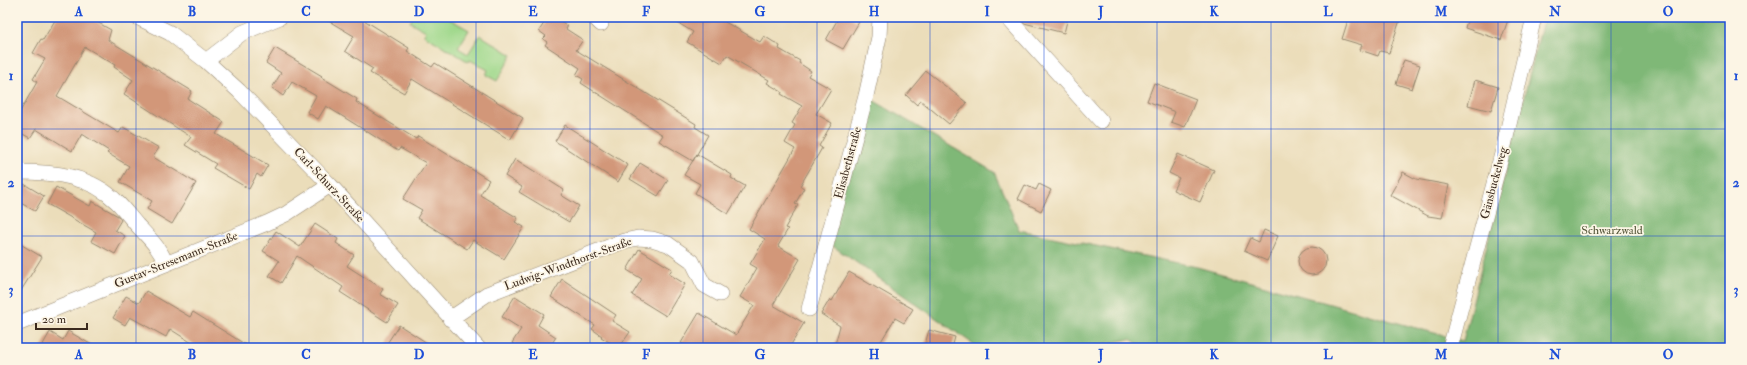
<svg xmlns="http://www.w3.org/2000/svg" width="1747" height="365" viewBox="0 0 1747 365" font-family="'IM FELL Double Pica',serif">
  <rect width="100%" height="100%" fill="#fcf5e5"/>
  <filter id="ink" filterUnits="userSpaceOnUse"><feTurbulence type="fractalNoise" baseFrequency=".025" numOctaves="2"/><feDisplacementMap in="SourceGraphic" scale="8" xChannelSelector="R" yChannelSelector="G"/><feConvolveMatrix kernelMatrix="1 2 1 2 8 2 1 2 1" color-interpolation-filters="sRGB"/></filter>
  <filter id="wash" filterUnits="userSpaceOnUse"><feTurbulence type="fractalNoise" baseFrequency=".012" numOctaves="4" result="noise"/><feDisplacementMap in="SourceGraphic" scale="16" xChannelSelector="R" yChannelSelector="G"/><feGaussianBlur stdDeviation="0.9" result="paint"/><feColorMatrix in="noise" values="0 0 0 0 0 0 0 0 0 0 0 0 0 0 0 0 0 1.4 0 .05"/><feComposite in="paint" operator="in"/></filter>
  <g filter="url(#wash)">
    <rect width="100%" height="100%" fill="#ebddba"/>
    <path fill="#9fd88b" stroke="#6d8154" d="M413,17h33l23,13 -11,18 10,6 12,-19 32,20 -15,26 -11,-6 2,-5 -18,-10 -1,2 -45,-27 2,-4 -16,-9z"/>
    <path fill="#7fb877" stroke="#5d714a" d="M1544,17h186v331h-268v-3l-2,3h-315l-15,-9 -48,9h-103l-152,-106 39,-146 128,76 25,58 178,37 266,74z"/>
    <g id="blocks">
      <path fill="#d29779" d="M57,17h31l23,13 -3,10 84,51 -4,8 36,23 -8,12 52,31 -7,12 -4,-3 -8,15 -36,-21 3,-4 -31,-19 6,-8 -67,-43 9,-14 -19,-13 1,-2 -30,-18 -28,49 62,37 4,-6 36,21 -6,9 43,26 -24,41 -25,-15 5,-8 -32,-19 9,-16 -22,-13 2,-2 -27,-17 -10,17 -36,-22 -6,9 -13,-7v-14l20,-35 -4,-3 12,-20 -12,-6 8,-14 2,1z
        M322,17h37l50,31 -2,3 25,16 3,-4 88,55 -13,22 -98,-61 -8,14 -34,-20 3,-4 -28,-18 9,-15z
        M548,17h6l14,9 -2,3 17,11 -7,10 120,74 -1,3 13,8 -15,26 -34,-20 4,-6 -82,-52 2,-4 -7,-4 4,-7 -35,-23 2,-3 -4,-3 3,-3 -7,-5z
        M668,17h60l-3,5 35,20 4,-6 16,10 -1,3 21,12 -1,2 12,8 -3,5 23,13 -15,25 16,9 -13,23 3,2 -22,38 4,2 -9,16 3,1 -13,23 3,1 -10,17 22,13 -27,46 31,18 -15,25h-99l-9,-5 18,-30 37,22 18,-30 -14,-8 17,-29 -7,-4 15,-25 -16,-10 46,-80 -10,-6 10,-18 -3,-2 10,-17 -21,-12 1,-2 -15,-9 2,-3 -42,-25 -5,8 -35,-21 6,-10z
        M839,17h11l9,5 -16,27 -17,-9z
        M1020,17h48l-4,16 -40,-10z
        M1349,17h52l-12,36 -9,-2 -2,5 -18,-6 2,-5 -20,-6z
        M1468,17h41l-8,23 -36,-12z
        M275,48l47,28 -1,1 36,22 -1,3 34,21 26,16 2,-3 71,44 -9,15 38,23 -3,4 9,5 -20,32 -31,-19 -6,9 -50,-31 5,-8 -19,-11 23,-36 -26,-15 -2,3 -72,-45 -8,13 -11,-7 9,-16 -24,-14 -9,14 -11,-8 9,-15 -15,-10z
        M1404,60l16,5 -8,24 -16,-5z
        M926,71l41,32 -18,21 -29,-24 -3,5 -11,-10z
        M1475,80l23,7 -7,24 -23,-6z
        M1154,83l42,16 -11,28 -14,-5 4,-10 -28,-11z
        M565,125l63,40 -10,17 -63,-41z
        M697,154l35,21 -1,3 14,8 -17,28 -33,-21 5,-9 -16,-9z
        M1178,154l36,16 -14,32 -27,-12 6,-12 -10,-5z
        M515,159l49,31 -3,5 18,11 -10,16 -50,-30 3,-5 -17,-11z
        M640,163l28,17 -10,16 -28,-17z
        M1403,172l13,7 33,6 -7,33 -14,-2 -38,-21z
        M24,184l20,12 -9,15 -18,-10v-4z
        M1039,184l12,6 -10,21 -23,-12 7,-14 11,5z
        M56,187l34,19 2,-5 26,15 3,4 -6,10 10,6 -10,18 -24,-13 5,-9 -49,-28z
        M315,224l23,15 -2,4 18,12 -7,11 36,23 -3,5 18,11 -11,17 -47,-30 3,-5 -46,-31 -16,27 -12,-7 10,-15 -16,-10 13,-20 24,16z
        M1264,230l14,6 -11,25 -23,-10 6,-13 9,4z
        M17,242l25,15 -25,40z
        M1298 261a14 14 0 1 1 28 0a14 14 0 1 1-28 0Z
        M639,249l33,20 -3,5 16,10 -19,32 -34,-21 10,-16 -15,-9z
        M849,272l64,37 -9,14 -9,-5 -18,30h-43l6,-22 -19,-12 9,-15 2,2z
        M562,279l54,36 -4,6 18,11 -11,16 -18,-11 1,-1 -10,-7 3,-4 -44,-28z
        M146,291l44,26 3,-5 58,36h-51l-30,-19 -4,8 -36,-20 -5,8 -12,-7 13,-22 13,7z
        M515,296l29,18 -6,11 18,12 -7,11h-30l-7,-5 9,-14 -19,-12z
        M399,325l36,23h-51z
        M929,330l26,7 -3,11h-28z
        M68,331l29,17h-56l9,-16 13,8z"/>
    </g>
  </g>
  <g filter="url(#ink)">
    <use href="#blocks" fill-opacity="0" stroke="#93846c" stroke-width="1"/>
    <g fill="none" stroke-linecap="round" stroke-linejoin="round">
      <defs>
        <path id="minor" d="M137,17l33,16 36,28 33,30 91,94 148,163
          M594,17l7,7
          M1007,17l94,104
          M206,61l36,-28 38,-16
          M17,172c36,0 73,3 100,30 7,7 13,15 20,23 11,12 23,23 29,39
          M809,309l57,-213 13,-59 1,-20
          M450,319l37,-25 137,-53 14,-3 14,1 16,5 24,17 12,24 16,9
          M17,324l250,-101 19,-9 44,-29
          M1450,348l53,-198 31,-133"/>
      </defs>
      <use href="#minor" stroke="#93846c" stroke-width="16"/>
      <use href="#minor" stroke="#fff" stroke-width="15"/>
    </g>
  </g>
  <path fill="none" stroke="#1d4ed8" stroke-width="1" stroke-opacity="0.55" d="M136,17v331M249,17v331M363,17v331M476,17v331M590,17v331M703,17v331M817,17v331M930,17v331M1044,17v331M1157,17v331M1271,17v331M1384,17v331M1498,17v331M1611,17v331M17,129h1713M17,236h1713"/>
  <g text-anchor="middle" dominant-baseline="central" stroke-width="3.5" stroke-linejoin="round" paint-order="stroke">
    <g font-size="12" fill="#3b2a1e" stroke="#fcf5e5">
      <text transform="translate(848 163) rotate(-75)">Elisabethstraße</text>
      <text transform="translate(1494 183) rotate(-75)">Gänsbuckelweg</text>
      <text transform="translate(329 185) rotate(47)">Carl-Schurz-Straße</text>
      <text transform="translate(176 260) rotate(-22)">Gustav-Stresemann-Straße</text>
      <text transform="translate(568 264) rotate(-20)">Ludwig-Windthorst-Straße</text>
    </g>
    <g font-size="12" fill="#545639" stroke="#fcf5e5">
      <text x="1612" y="230">Schwarzwald</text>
    </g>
  </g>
  <rect width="1747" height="365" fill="none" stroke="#fcf5e5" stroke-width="44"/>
  <path d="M36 323v6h51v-6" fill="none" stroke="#3b2a1e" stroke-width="2"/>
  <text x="42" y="323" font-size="12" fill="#3b2a1e" stroke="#fcf5e5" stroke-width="3" paint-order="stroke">20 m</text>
  <rect x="22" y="22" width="1703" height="321" fill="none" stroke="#1d4ed8" stroke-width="1.5"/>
  <g font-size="13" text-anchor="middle" font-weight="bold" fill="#1d4ed8">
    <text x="79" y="16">A</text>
    <text x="192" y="16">B</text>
    <text x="306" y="16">C</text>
    <text x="419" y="16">D</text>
    <text x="533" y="16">E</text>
    <text x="646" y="16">F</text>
    <text x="760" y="16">G</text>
    <text x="874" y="16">H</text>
    <text x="987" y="16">I</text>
    <text x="1101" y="16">J</text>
    <text x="1214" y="16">K</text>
    <text x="1328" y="16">L</text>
    <text x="1441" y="16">M</text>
    <text x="1555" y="16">N</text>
    <text x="1668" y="16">O</text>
    <text x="11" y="80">1</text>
    <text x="1736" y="80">1</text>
    <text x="11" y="187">2</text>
    <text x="1736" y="187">2</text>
    <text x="11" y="294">3</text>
    <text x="1736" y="294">3</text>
    <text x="79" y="359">A</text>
    <text x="192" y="359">B</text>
    <text x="306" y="359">C</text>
    <text x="419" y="359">D</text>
    <text x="533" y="359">E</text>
    <text x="646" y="359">F</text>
    <text x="760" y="359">G</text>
    <text x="874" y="359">H</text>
    <text x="987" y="359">I</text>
    <text x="1101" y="359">J</text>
    <text x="1214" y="359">K</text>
    <text x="1328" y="359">L</text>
    <text x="1441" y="359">M</text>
    <text x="1555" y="359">N</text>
    <text x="1668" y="359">O</text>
  </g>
</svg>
